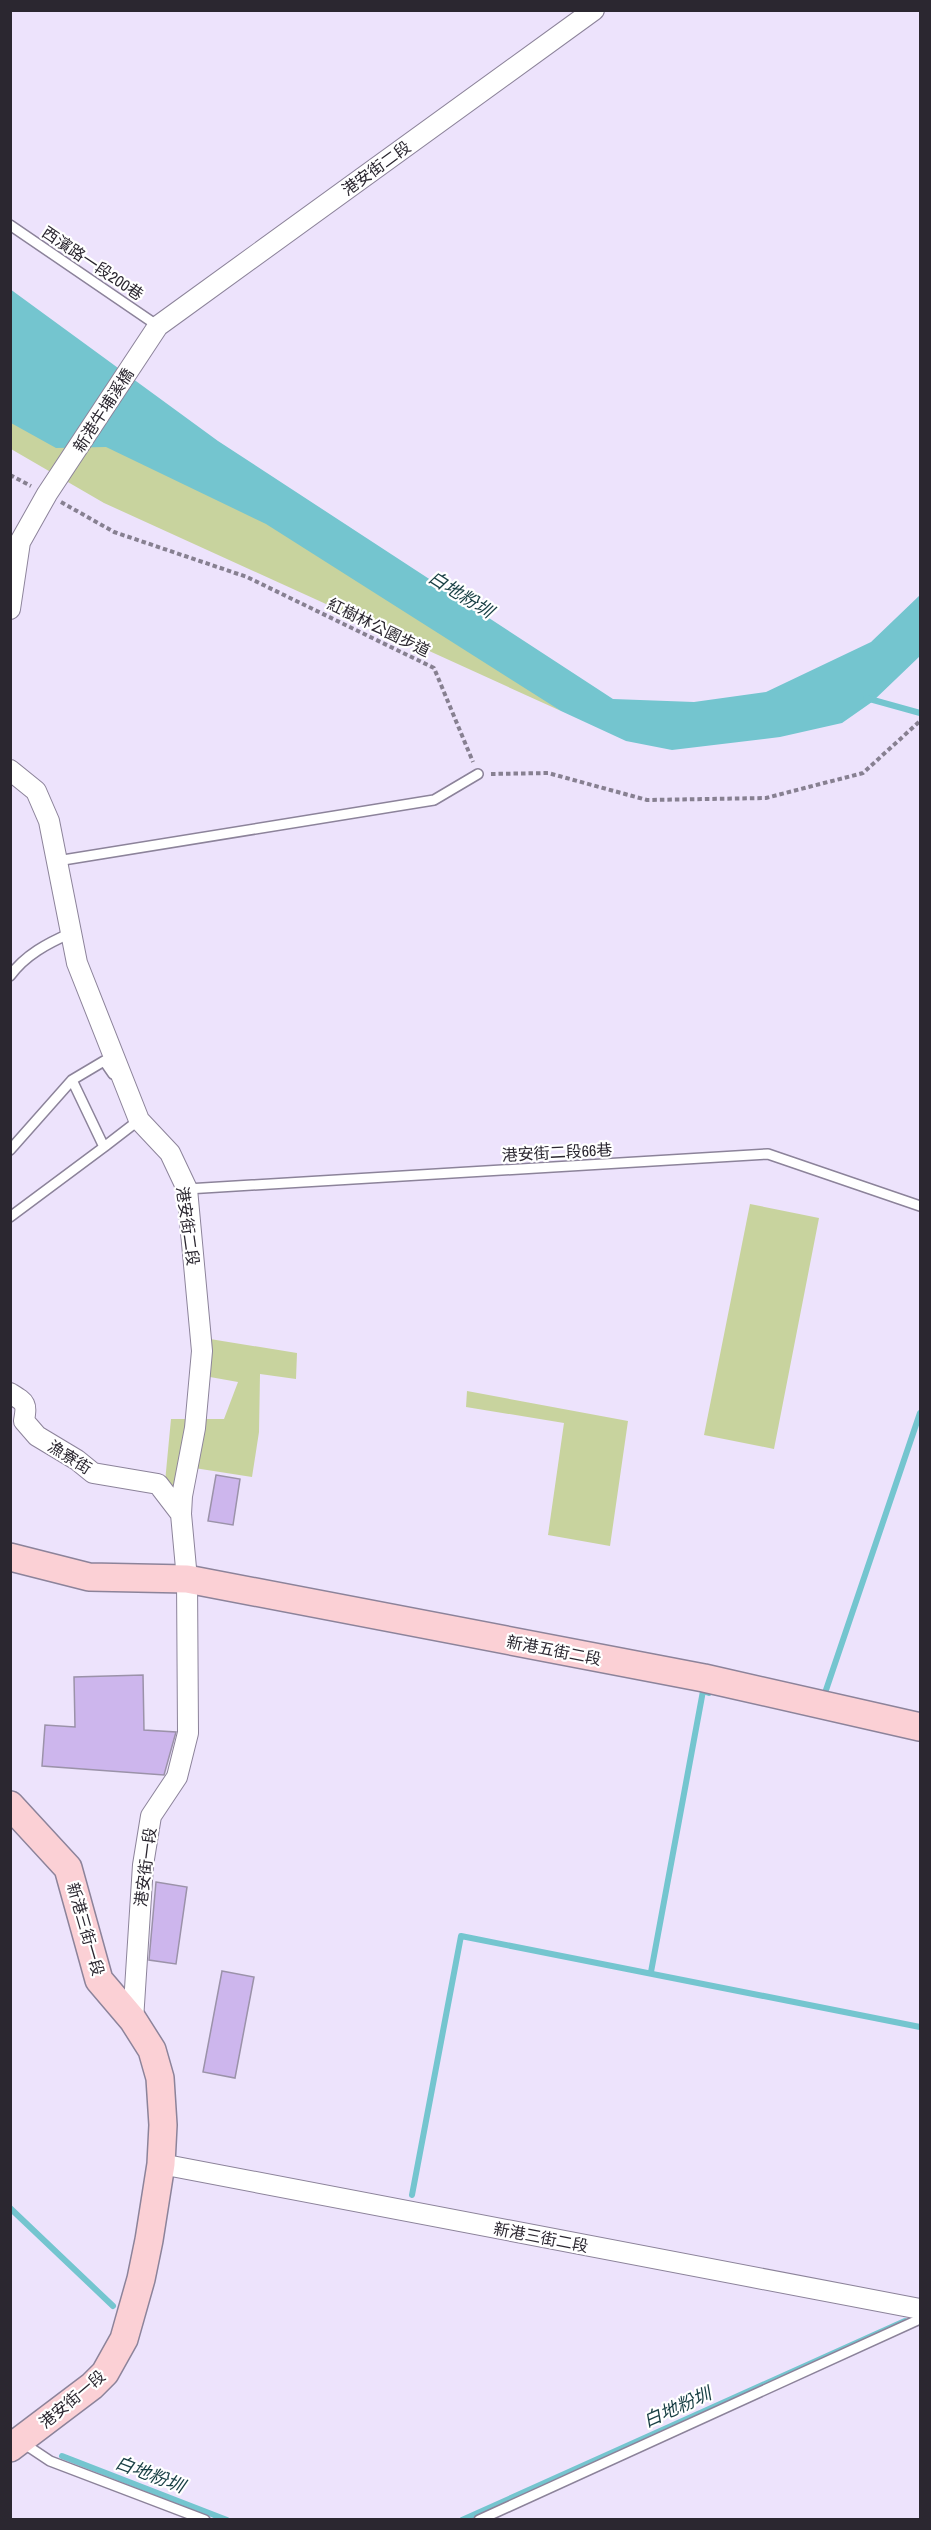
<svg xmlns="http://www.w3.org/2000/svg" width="931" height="2530" viewBox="0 0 931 2530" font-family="'Archivo Narrow','Noto Sans TC',sans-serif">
  <rect width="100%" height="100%" fill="#ede3fc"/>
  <path fill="#c8d39e" d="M11,344l262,157 288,210 -457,-208 -93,-54z
    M750,1204l69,14 -45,231 -70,-14z
    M210,1339l87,14 -1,26 -36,-5 -1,58 -7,45 -64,-10 -7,45 -18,-9 8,-84h53l14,-37 -28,-5z
    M467,1391l161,30 -18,125 -62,-11 16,-112 -98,-16z"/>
  <path fill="#74c5cf" d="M10,289l208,152 395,258 81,3 72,-10 105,-50 49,-47v61l-48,46 -30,21 -62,14 -108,13 -46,-9 -65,-30 -295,-187 -160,-77 -50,1 -45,-25z"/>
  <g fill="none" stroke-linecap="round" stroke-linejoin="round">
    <path stroke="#74c5cf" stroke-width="6" d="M866,698l54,15
      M826,1690l94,-277
      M651,1972l52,-281 6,2
      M412,2195l49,-259 459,91
      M10,2208l103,98
      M62,2456l165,64
      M462,2520l443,-199"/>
  </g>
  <path fill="#cdb6ed" stroke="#9b92a9" stroke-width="1.5" d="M216,1475l24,4 -7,46 -25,-4z
    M143,1675l1,55 32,2 -12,43 -122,-9 3,-41 30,2 -1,-50z
    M156,1882l31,5 -11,77 -27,-4z
    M222,1971l32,6 -19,101 -32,-6z"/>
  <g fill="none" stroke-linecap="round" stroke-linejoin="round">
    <defs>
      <path id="lane" d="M10,225l148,101
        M57,861l377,-61 44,-26
        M10,976c15,-21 38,-33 61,-43
        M104,1147l35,-27
        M10,1150l62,-70 32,-19 9,13
        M187,1189l581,-35 152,52
        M10,1217l94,-70 -32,-67
        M23,2443l27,18 155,59
        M479,2520l441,-201"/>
      <path id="street" d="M10,609l10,-67 27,-48 111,-168 436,-316
        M10,770l26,21 13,30 28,142 62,157 31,33 17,36 15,162 -7,77 -13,68 -1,18 6,65 1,154 -11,44 -26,39 -8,49 -10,155
        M10,1393c16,10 17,10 14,28l13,15 40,24 16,13 65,11 23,30
        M161,2164l759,145"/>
      <path id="secondary" d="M10,1557l79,20 98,2 517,99 216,49
        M10,1805l58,63 31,112 34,40 19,30 8,28 3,47 -2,39 -12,76 -8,39 -17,60 -19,34 -13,13 -82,62"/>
    </defs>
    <use href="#lane" stroke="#8c839a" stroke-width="12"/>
    <use href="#street" stroke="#8c839a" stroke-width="22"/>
    <use href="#secondary" stroke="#8c839a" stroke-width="30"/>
    <path stroke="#878091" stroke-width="4" stroke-dasharray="4.5 3" stroke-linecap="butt" d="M10,475l21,11
      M61,502l53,30 133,45 187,91 39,94
      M491,774l57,-1 99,27 119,-2 97,-25 57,-52"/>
    <use href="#lane" stroke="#fff" stroke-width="9"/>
    <use href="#street" stroke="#fff" stroke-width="20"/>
    <use href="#secondary" stroke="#fbd0d5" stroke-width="27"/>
  </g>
  <g text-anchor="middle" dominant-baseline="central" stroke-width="4.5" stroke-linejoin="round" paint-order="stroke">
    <g font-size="16" fill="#2b2730" stroke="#fff">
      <text transform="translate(376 168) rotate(-36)">港安街二段</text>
      <text transform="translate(93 263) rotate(34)">西濱路一段200巷</text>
      <text transform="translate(103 410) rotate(-57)">新港牛埔溪橋</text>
      <text transform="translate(379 627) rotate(26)">紅樹林公園步道</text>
      <text transform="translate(557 1152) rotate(-3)">港安街二段66巷</text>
      <text transform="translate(188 1226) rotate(82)">港安街二段</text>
      <text transform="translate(70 1457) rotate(32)">漁寮街</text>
      <text transform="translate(554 1650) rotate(11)">新港五街二段</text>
      <text transform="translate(145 1867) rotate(-83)">港安街一段</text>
      <text transform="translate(86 1929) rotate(74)">新港三街一段</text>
      <text transform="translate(541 2237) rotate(11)">新港三街二段</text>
      <text transform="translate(72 2399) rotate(-40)">港安街一段</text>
    </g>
    <g font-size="18" font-style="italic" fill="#173e43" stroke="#fff">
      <text transform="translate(461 594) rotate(32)">白地粉圳</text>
      <text transform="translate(677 2407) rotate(-24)">白地粉圳</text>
      <text transform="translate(150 2474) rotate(21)">白地粉圳</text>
    </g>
  </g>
  <rect width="931" height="2530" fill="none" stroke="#2b2730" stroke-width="24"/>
</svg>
